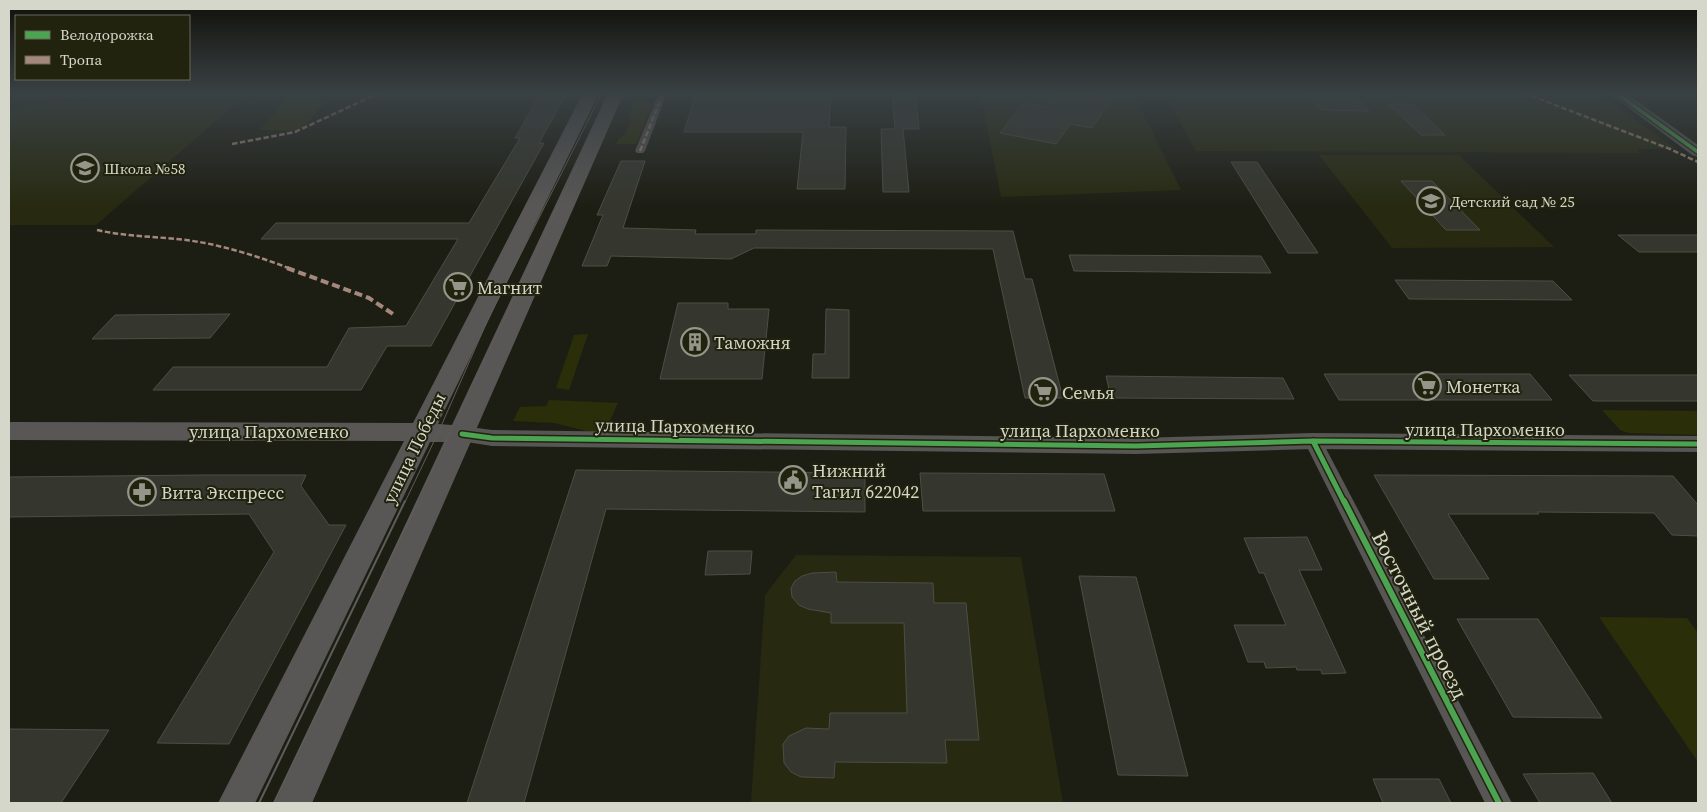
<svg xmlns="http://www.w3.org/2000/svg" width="1707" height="812" viewBox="0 0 1707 812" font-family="'Source Serif 4',serif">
  <rect width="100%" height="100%" fill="#1d1e13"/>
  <path fill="#272a10" d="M976,93h157l48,97 -180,7 -18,-91z
    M1163,93h435l78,56h-40l4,4 -444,-2z
    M101,100h139l-144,125h-87v-114l32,-7z
    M1319,155h140l95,92 -162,1z
    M796,555l225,2 42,246h-312l14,-208z"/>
  <path fill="#2a2e09" d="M333,93l-29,34 -13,4 -29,-1 -2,-1 32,-35z
    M634,103h19l-17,41h-20l3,-6 6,-3 6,-15 -2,-5z
    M588,334l-19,56 -13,-2 18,-53z
    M549,400l69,3 -10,22 -14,8 -40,-10 -41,-2 7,-14 26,-1z
    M1602,410l96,1v24l-70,-2 -8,-3z
    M1599,617l88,1 11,15v129z"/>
  <path fill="#35362d" stroke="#4d4e44" d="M541,93h26l-28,50h5l-113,203h-44l-26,44h-208l20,-23h154l22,-39 57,-2 52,-87h-197l15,-16h193l51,-85h-5z
    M696,93h135l-2,34h17l-1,62h-48l6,-57h-119z
    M892,93h23l4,36h-16l6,63h-26l-2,-63h14z
    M1055,93h30l27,5 -20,30 -22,-4 -14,20 -56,-11 24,-30 21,4z
    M1307,93h46l16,18 -47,-1z
    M1389,104h23l33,31h-24z
    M621,161h24l-22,67 73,2 -1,4h61v-4l257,1 12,48h7l31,119h-38l-32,-149 -239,-1 -23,11 -120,-3 -4,10h-25l21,-51h-6z
    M1231,162h26l61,91h-30z
    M1401,181h31l48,49h-34z
    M1618,235h80v17h-59z
    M1069,255l192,1 10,17 -197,-2z
    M1395,280l158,1 19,19 -163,-1z
    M678,303h50v6h41l-7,70h-102z
    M826,309l23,1v68h-37l1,-24h12z
    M230,314l-20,24 -118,1 23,-24z
    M1324,374h206l22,26h-213z
    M1569,375h129v26h-105z
    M1106,376l177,2 11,21 -183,-1z
    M576,470l289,3v39l-259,-3 -82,294h-57z
    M920,473l184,1 11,37h-192z
    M201,475h105l-5,11 28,39h17l-117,219 -72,-1 117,-191 -25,-38 -240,3v-40z
    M1374,475l299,1 25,29v31l-26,-1 -18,-22 -117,-1 2,2h-91l41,65h-55z
    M1307,537l15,33h-23l47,103 -24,1 -1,-4h-24l-1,-3 -30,1 -2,-6h-16l-14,-37h52l-22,-52h-5l-15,-35z
    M708,551h44l-2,23 -45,1z
    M836,572l1,10 96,1 1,20h32l13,137h-34l2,23 -112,-1 -1,16 -33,-1 -10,-5 -7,-9 -1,-19 6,-8 17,-8 23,1 1,-16h77l-3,-90h-73v-10l-23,-4 -9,-4 -7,-8 -1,-9 4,-7 7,-5 10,-3z
    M1079,576l57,1 52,199 -70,-1z
    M1457,619h81l64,99 -89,-1z
    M9,729l100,1 -48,73h-52z
    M1593,773l19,30h-72l-17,-29z
    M1373,779h66l12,24h-68z"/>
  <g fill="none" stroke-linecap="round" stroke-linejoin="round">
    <path fill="#585555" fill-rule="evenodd" d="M659,93h8l-22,58 -2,2h-6l-2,-2z"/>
    <path fill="#585555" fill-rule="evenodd" d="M1313,435l6,2 3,4 190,362h-27l-181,-362 3,-4z"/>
    <path fill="#585555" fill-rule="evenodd" d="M1609,93h17l72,52v12l-6,-2z
      M462,426l30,4 644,8 177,-5 385,3v16l-385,-3 -177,5 -644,-8 -38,-6 -4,-6 4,-6z"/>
    <path fill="#595756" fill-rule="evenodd" d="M583,93h16l-161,331 14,1 156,-332h16l-312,710h-37l169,-361h-14l-175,361h-37l186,-362 -395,-1v-18l404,1z"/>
    <path stroke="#5e5c59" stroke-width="1" d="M405,502l33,-69 51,-116 113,-224
      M417,502l195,-409"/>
    <path stroke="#5e5c59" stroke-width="2" d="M259,803l146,-302
      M274,803l144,-302"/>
    <path stroke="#a5887d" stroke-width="2.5" stroke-dasharray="5.5 2.5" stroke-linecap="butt" d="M1524,93l146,56 28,13
      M232,144l63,-12 84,-39
      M640,151l23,-58
      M97,230c35,8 72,6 108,13 29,6 58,15 86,26"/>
    <path stroke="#a5887d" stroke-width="4" stroke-dasharray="8 4" stroke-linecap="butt" d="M287,268l82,30 27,18"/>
    <defs>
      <path id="cycleway-far2" d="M1616,93l82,59"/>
      <path id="cycleway-far1" d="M462,434l30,4 644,8 177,-5 385,3
        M1313,441l31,61"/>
      <path id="cycleway" d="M1344,501l155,302"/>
    </defs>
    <use href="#cycleway-far2" stroke="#21230e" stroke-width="6"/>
    <use href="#cycleway-far1" stroke="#21230e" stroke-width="8"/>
    <use href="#cycleway" stroke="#21230e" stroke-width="9"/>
    <use href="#cycleway-far2" stroke="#4ca352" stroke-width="4"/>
    <use href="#cycleway-far1" stroke="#4ca352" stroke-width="5"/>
    <use href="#cycleway" stroke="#4ca352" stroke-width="6"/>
  </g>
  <linearGradient id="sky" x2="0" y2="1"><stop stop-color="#10100a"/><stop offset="0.45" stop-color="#3a4144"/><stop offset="1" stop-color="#3a4144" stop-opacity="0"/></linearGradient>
  <rect width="1707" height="207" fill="url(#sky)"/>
  <defs>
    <symbol id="school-ring" viewBox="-11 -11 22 22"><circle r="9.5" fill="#21230e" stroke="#95968a" stroke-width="1.5"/><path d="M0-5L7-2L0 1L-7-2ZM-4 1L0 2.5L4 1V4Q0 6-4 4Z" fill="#95968a"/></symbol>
    <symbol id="supermarket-ring" viewBox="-11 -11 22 22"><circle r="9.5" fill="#21230e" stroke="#95968a" stroke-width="1.5"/><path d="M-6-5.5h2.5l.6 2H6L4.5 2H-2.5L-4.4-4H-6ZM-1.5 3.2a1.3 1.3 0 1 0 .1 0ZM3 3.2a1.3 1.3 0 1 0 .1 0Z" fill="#95968a"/></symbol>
    <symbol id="building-ring" viewBox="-11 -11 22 22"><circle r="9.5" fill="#21230e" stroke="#95968a" stroke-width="1.5"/><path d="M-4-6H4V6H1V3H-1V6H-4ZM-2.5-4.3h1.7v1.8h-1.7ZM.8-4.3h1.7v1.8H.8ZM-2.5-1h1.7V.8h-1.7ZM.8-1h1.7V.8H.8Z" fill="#95968a"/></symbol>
    <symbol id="civic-ring" viewBox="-11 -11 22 22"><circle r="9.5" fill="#21230e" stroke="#95968a" stroke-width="1.5"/><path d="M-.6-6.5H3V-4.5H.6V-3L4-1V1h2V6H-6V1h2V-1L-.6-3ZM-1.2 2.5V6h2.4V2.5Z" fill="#95968a"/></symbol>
    <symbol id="pharmacy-ring" viewBox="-11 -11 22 22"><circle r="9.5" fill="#21230e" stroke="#95968a" stroke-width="1.5"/><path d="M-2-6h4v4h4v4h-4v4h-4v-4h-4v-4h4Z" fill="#95968a"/></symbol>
  </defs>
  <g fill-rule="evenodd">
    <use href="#school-ring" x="69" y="152" width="32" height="32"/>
    <use href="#school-ring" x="1415" y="185" width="32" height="32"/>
    <use href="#supermarket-ring" x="442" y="271" width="32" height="32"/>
    <use href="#building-ring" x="679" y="326" width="32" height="32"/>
    <use href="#supermarket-ring" x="1411" y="370" width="32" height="32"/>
    <use href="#supermarket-ring" x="1027" y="376" width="32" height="32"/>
    <use href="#civic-ring" x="777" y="464" width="32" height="32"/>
    <use href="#pharmacy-ring" x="126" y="476" width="32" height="32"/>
  </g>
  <g text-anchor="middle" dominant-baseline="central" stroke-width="4" stroke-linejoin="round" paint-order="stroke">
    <g font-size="15" fill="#d5d7ca" stroke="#21230e" text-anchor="start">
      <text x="104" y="168">Школа №58</text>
      <text x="1450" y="201">Детский сад № 25</text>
    </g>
    <g font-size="18" fill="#d5d7ca" stroke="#21230e" text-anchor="start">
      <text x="477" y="287">Магнит</text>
      <text x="714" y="342">Таможня</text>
      <text x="1446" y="386">Монетка</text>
      <text x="1062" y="392">Семья</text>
      <text x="812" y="470">Нижний<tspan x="812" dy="21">Тагил 622042</tspan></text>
      <text x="161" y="492">Вита Экспресс</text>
    </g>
    <g font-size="18" fill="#d5d7ca" stroke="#21230e">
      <text transform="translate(675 426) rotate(1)">улица Пархоменко</text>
      <text x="1485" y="429">улица Пархоменко</text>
      <text x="1080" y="430">улица Пархоменко</text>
      <text x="269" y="431">улица Пархоменко</text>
      <text transform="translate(414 448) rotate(-64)">улица Победы</text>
    </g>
    <g font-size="21" fill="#d5d7ca" stroke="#21230e">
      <text transform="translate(1420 615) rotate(63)">Восточный проезд</text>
    </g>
  </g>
  <rect width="1707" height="812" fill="none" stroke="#d5d7ca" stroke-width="20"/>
  <rect x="15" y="15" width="175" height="65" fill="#21230e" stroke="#696b59"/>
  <rect x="25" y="31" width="25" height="8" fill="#4ca352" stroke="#696b59"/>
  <text x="60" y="40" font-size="15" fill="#d5d7ca">Велодорожка</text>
  <rect x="25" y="56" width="25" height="8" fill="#a5887d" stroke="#696b59"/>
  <text x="60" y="65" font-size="15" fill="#d5d7ca">Тропа</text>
</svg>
